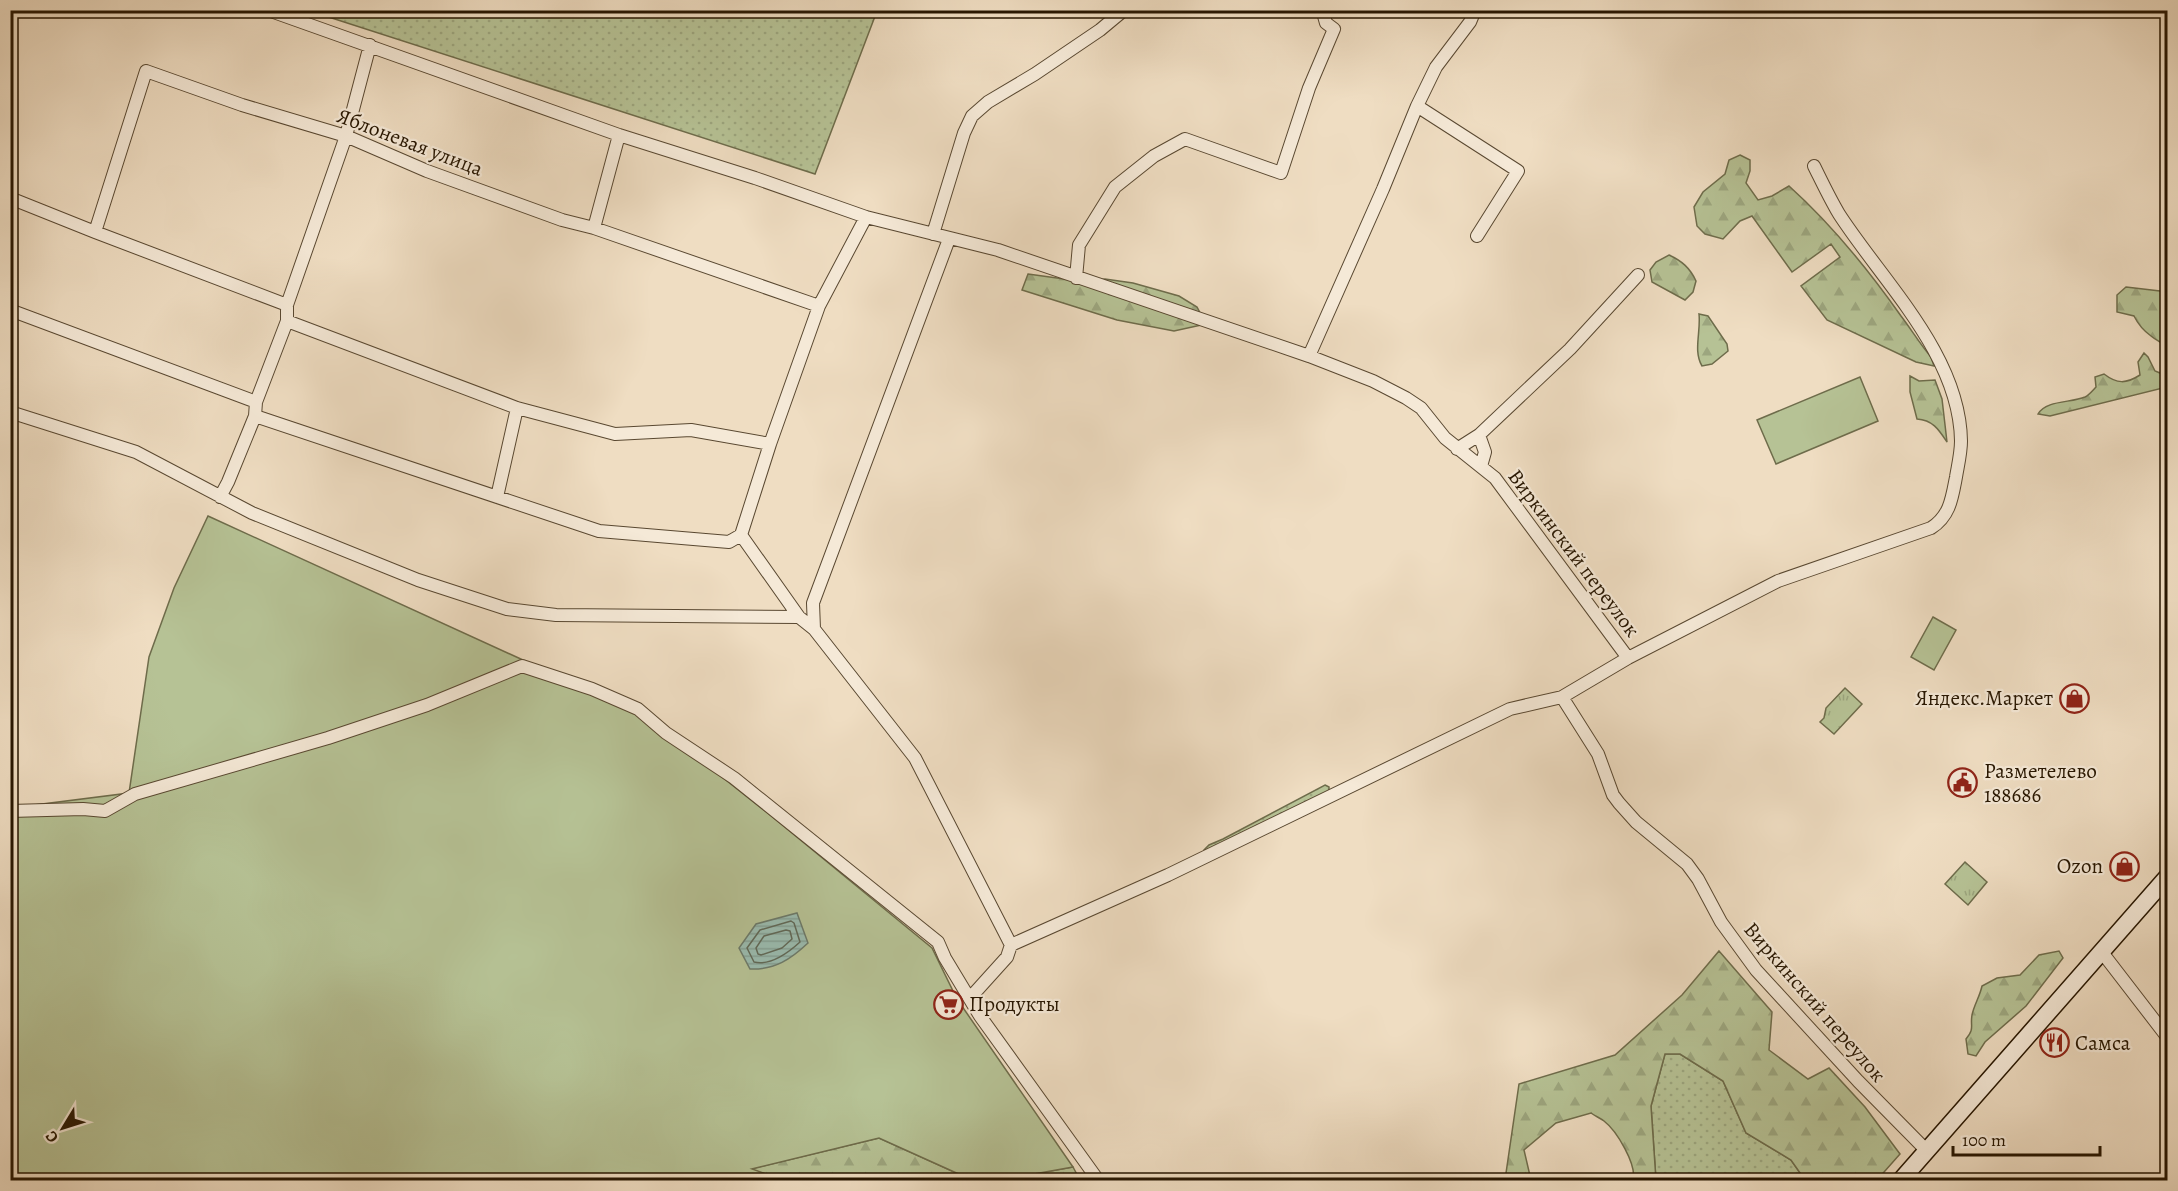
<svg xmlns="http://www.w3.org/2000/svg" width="2178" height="1191" viewBox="0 0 2178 1191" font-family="Alegreya,serif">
  <defs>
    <pattern id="grass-dots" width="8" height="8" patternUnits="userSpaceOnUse" patternTransform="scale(1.5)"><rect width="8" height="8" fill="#b6c295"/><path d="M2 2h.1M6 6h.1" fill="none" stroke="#9ca67f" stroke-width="1.8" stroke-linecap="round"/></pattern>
    <pattern id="forest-firs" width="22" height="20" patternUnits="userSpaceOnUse" patternTransform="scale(1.5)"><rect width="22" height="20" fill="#b6c295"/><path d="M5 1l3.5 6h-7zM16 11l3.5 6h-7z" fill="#9ca67f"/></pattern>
    <pattern id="park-tufts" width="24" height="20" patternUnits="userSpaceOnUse" patternTransform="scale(1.5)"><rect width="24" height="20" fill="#b6c295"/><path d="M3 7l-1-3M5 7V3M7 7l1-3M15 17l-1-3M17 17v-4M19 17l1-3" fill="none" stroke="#9ca67f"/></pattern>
    <pattern id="water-rules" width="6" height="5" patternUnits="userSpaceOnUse" patternTransform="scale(1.5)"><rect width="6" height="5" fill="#9abcb0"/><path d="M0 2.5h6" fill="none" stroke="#85a196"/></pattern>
  </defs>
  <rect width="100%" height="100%" fill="#efddc2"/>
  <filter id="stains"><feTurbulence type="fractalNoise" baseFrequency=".00333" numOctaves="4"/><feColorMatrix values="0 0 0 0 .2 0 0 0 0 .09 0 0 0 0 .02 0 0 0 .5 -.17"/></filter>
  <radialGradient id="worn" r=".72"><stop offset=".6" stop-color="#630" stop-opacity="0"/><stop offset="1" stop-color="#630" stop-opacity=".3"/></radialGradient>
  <path fill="url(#grass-dots)" stroke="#6e6c4b" stroke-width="1.5" d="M310,11h567l-62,163z
    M1325,785l4,2v6l-121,61 -4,-4 5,-5 14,-6z
    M1665,1054h15l43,27 23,52 45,27 14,20h-149l-5,-74z"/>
  <path fill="url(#forest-firs)" stroke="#6e6c4b" stroke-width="1.5" d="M1740,155l10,5v11l-4,12 12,17 14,-4 17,-10c40,36 81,86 112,130 10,13 19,28 30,41l3,9 -18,-4 -89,-42 -26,-34 39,-29 -9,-13 -39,28 -40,-56 -12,5 -17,18 -18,-5 -8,-8 -3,-19 9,-15 22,-18 4,-14z
    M1669,255c13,6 21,13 27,26l-3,11 -8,8 -33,-18 -2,-12 6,-8z
    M1028,274l58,8 19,-3 28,4 46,13 18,11 9,17 -32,7 -57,-11 -95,-30z
    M2126,287l34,4 7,6v53c-4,-9 -9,-8 -16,-14 -7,-5 -13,-12 -17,-20l-17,-4v-17z
    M1699,314l9,2 19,28 1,7 -16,13 -10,2c-9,-15 -1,-34 -3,-52z
    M2144,353l4,4 7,14 5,2 7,-9v23l-117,29 -12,-2c8,-14 33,-11 47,-17 4,-2 8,-7 11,-10l-1,-10 9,-3c13,10 22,10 36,1l-2,-13z
    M1910,376l9,5 16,-1 7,19 5,43c-8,-12 -14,-22 -30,-23l-7,-27z
    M1719,951l53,61 -3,38 39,29 21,-11 36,39 35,47 -23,26h-72l-14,-20 -45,-27 -23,-52 -43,-27h-15l-14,52 5,74h-23c4,-15 -16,-49 -29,-59 -4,-3 -9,-5 -13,-8l-35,10 -32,27 7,30h-26l14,-96 96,-29 67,-60z
    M2059,951l4,7 -37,48 -41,36 -9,14 -8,-2 -2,-15c9,-11 4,-12 6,-24 2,-10 8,-19 10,-29l15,-8 23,-3 19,-20z
    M879,1138l93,42h-189l-33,-11z
    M1073,1167l7,13h-79z"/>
  <path fill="url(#park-tufts)" stroke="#6e6c4b" stroke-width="1.5" d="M1845,688l17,16 -28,30 -14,-12 4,-4 2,-10z
    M1965,862l22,20 -19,23 -23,-21z"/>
  <path fill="#b6c295" stroke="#6e6c4b" stroke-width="1.5" d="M1860,377l18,44 -102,43 -19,-44z
    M208,516l398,182 48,25 116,92 162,133 25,51 116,168 -72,13h-29l-93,-42 -127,31 31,11h-772v-372l118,-15 20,-136 25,-69z
    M1933,617l23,13 -22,40 -23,-13z"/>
  <path fill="url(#water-rules)" stroke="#6c7a6a" stroke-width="1.5" d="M797,913l11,30c-17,16 -33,27 -58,26l-11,-21 17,-24z"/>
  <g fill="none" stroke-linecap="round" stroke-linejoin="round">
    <path stroke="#606958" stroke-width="1.5" d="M791,921l3,2 6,19c-12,11 -29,24 -46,20l-7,-14 13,-18z
      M786,930l4,1 2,8 -10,9 -21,7 -3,-1 -2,-6 8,-12z"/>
    <defs>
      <path id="street" d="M268,10l351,125 136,43 111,39 132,33 311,106 64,25 33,17 15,10 24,30 50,40 133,180
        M1417,106l101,65 -41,65
        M10,198l85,34 192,73
        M866,217l-47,89 -49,138 -29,91 58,82 15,12 101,129 96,187
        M594,228l25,-93
        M95,232l51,-161 96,34 104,31 81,35 135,49 32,8 225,78
        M933,234l31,-101 8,-17 16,-14 47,-28 65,-44 24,-20
        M1076,278l3,-33 36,-58 39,-31 31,-17 96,34 28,-85 25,-59 -8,-6 -2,-7
        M10,310l246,92
        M287,321l230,87 98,26 76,-4 79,14
        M1309,356l74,-167 34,-83 19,-39 34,-45 5,-12
        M10,412l126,40 116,61 166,67 89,29 49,6 243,2
        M255,416l344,115 130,11 12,-7
        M1479,435l6,17 -4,14
        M1457,449l22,-14 91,-86 68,-74
        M220,497l8,-15 27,-66 1,-14 31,-81v-16l59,-169 24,-91
        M497,497l20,-89
        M814,629l-1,-26 136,-364
        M1562,697l36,57 15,41 6,8 17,19 51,42 11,15 23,43 35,48 102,111 69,70
        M10,811l73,-2 22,2 30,-17 193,-56 99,-33 95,-39 70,23 46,20 28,24 68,45 204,164 7,16 35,58 118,164
        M2101,951l67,87
        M970,998l37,-41 4,-12 157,-70 342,-166 52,-12 66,-39 150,-77 153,-53c19,-12 21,-30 25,-51 2,-12 5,-24 5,-36 -1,-86 -78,-159 -122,-227 -9,-15 -17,-32 -25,-48"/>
      <path id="secondary" d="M1901,1180l267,-304"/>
    </defs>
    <use href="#street" stroke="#594831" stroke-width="14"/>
    <use href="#secondary" stroke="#271601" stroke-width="19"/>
    <use href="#street" stroke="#f5e9d7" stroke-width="12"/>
    <use href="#secondary" stroke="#f5e9d7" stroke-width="16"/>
  </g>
  <defs>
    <symbol id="shop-ring" viewBox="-11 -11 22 22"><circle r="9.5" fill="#f5e9d7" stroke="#8f2418" stroke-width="1.5"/><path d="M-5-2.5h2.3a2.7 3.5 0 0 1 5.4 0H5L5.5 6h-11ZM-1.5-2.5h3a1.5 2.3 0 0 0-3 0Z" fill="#8f2418"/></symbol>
    <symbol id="civic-ring" viewBox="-11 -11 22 22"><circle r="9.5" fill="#f5e9d7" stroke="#8f2418" stroke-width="1.5"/><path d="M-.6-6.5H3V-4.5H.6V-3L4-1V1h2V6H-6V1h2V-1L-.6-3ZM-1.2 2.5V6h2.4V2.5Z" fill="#8f2418"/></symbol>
    <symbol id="supermarket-ring" viewBox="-11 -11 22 22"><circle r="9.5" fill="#f5e9d7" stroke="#8f2418" stroke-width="1.5"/><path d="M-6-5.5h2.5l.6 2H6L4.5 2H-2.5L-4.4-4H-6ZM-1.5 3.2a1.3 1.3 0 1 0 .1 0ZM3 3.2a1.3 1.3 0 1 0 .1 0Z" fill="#8f2418"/></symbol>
    <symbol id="restaurant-ring" viewBox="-11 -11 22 22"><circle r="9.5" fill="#f5e9d7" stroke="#8f2418" stroke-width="1.5"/><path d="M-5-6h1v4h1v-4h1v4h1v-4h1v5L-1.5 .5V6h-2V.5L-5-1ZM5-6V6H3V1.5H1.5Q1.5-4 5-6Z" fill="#8f2418"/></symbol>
  </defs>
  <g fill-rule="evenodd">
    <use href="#shop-ring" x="2058" y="682" width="33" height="33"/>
    <use href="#civic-ring" x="1946" y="766" width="33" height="33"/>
    <use href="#shop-ring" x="2108" y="850" width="33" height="33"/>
    <use href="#supermarket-ring" x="932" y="988" width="33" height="33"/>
    <use href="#restaurant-ring" x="2038" y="1026" width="33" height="33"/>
  </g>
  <g text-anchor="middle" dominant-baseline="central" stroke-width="4.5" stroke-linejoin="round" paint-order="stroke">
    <g font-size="21" fill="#271601" stroke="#f5e9d7">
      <text transform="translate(410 142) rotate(21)">Яблоневая улица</text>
      <text transform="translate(1574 553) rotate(53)">Виркинский переулок</text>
      <text transform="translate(1815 1002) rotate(49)">Виркинский переулок</text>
    </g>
    <g font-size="21" fill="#271601" stroke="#f5e9d7" text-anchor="start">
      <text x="2053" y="698" text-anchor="end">Яндекс.Маркет</text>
      <text x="1984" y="771">Разметелево<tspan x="1984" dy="24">188686</tspan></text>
      <text x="2103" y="866" text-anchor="end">Ozon</text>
      <text x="969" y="1004">Продукты</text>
      <text x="2075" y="1043">Самса</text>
    </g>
  </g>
  <rect width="2178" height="1191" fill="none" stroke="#efddc2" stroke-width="36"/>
  <rect x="12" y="12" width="2154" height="1167" fill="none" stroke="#271601" stroke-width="3"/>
  <rect x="18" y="18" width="2142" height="1155" fill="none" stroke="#271601" stroke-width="1.5"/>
  <g transform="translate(63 1128) rotate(232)" stroke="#f5e9d7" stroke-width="4.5" paint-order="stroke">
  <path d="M0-4.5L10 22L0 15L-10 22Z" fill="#271601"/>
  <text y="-9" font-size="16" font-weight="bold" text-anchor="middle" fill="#271601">С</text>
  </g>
  <path d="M1953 1146v9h147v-9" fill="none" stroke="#271601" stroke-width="3"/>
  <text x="1962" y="1146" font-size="18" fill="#271601" stroke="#f5e9d7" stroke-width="4.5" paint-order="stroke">100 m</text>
  <rect width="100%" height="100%" filter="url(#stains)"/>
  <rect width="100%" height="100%" fill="url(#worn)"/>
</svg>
